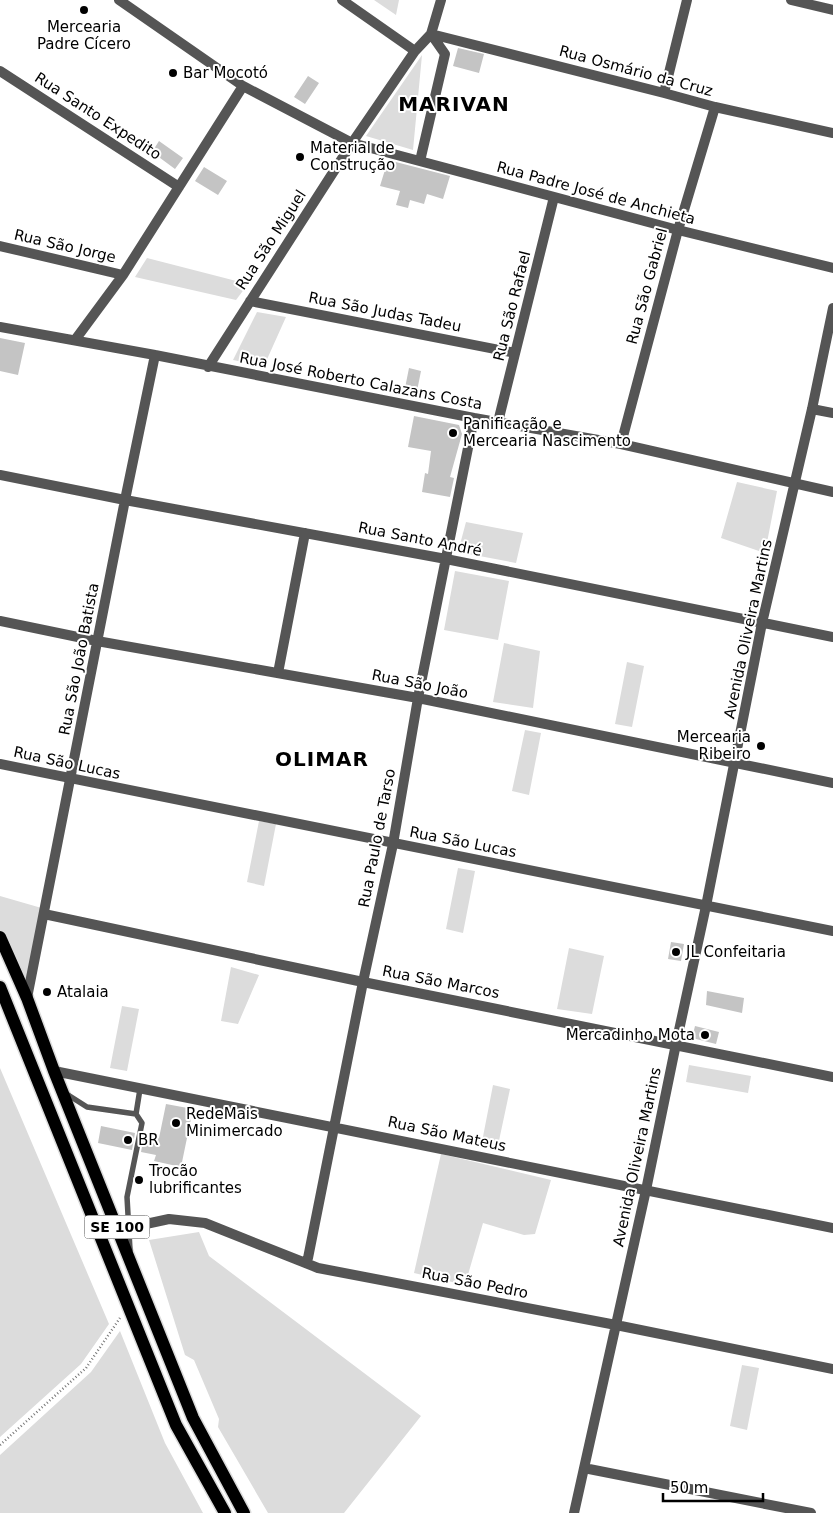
<svg xmlns="http://www.w3.org/2000/svg" width="833" height="1513" viewBox="0 0 833 1513" font-family="'DejaVu Sans',sans-serif">
  <rect width="100%" height="100%" fill="#fff"/>
  <path fill="#dcdcdc" d="M374,0h25l-3,15z
    M422,55l-9,95 -47,-14z
    M147,258l101,26 -12,16 -101,-23z
    M257,312l29,5 -22,49 -31,-6z
    M737,482l40,9 -12,62 -44,-15z
    M466,522l57,11 -7,30 -58,-11z
    M455,571l54,10 -11,59 -54,-10z
    M504,643l36,8 -7,57 -40,-6z
    M627,662l17,4 -12,61 -17,-3z
    M525,730l16,3 -12,62 -17,-4z
    M259,821l17,3 -12,62 -17,-4z
    M458,868l17,3 -12,62 -17,-4z
    M0,896l45,13 -18,89 -27,-61z
    M569,948l35,8 -12,58 -35,-5z
    M231,967l28,8 -21,49 -17,-3z
    M122,1006l17,3 -12,62 -17,-3z
    M689,1065l62,11 -3,17 -62,-11z
    M0,1068l109,256 -28,40 -81,73z
    M493,1085l17,4 -13,61 -16,-3z
    M441,1154l110,26 -16,54 -11,1 -41,-12 -18,62 -51,-12z
    M199,1232l10,24 212,160 -77,97h-76l-50,-86 1,-8 -25,-59 -9,-5 -36,-115z
    M120,1331l45,112 38,70h-203v-58l91,-83z
    M742,1365l17,3 -12,62 -17,-4z"/>
  <path fill="#c4c4c4" d="M458,48l26,6 -5,19 -26,-7z
    M308,76l11,7 -14,21 -11,-7z
    M159,141l24,17 -8,11 -23,-17z
    M388,160l62,16 -7,23 -16,-5 -3,10 -14,-4 -2,8 -12,-3 4,-14 -20,-5z
    M204,167l23,14 -9,14 -23,-14z
    M0,338l25,5 -7,32 -18,-4z
    M409,368l12,3 -4,20 -12,-3z
    M414,416l45,9 3,9 -12,43 4,1 -4,19 -28,-5 3,-19 3,1 3,-23 -23,-4z
    M671,942l13,2 -3,17 -13,-2z
    M707,991l37,7 -2,15 -36,-8z
    M695,1026l24,6 -3,12 -24,-6z
    M166,1104l27,5 -12,58 -27,-6 2,-6 -15,-3 3,-17 15,3z
    M101,1126l34,7 -3,17 -34,-7z"/>
  <g fill="none" stroke-linecap="round" stroke-linejoin="round">
    <defs>
      <path id="primary" d="M0,937l27,61 27,73 139,347 51,95
        M0,987l176,438 49,88"/>
    </defs>
    <use href="#primary" stroke="#dbdbdb" stroke-width="15"/>
    <path stroke="#777" stroke-width="2.5" stroke-dasharray="1 2.5" stroke-linecap="butt" d="M0,1445l86,-77 34,-50"/>
    <path stroke="#555" stroke-width="5.5" d="M65,1093l22,14 49,7
      M130,1250l-3,-53 15,-74 -6,-9 4,-25"/>
    <path stroke="#555" stroke-width="10" d="M119,0l124,86 109,57 326,87 155,38
      M342,0l73,51
      M791,0l42,10
      M431,34l233,59 51,14 118,26
      M0,71l179,116
      M664,93l23,-93
      M420,161l25,-107 -14,-20
      M0,246l123,29
      M250,301l265,52
      M0,327l155,28 319,63 147,26 212,48
      M75,340l48,-65 120,-189
      M208,367l144,-224 63,-92 16,-17 10,-34
      M812,409l21,4
      M498,422l56,-225
      M621,444l57,-214 37,-123
      M0,475l125,25 321,59 387,78
      M0,621l97,20 321,57 415,85
      M278,673l27,-140
      M0,764l833,167
      M44,914l319,68 470,95
      M27,998l98,-498 30,-145
      M54,1071l779,157
      M118,1230l51,-11 36,4 113,45 298,57 217,44
      M305,1262l3,-4 55,-276 30,-138 25,-146 56,-280
      M584,1468l227,45
      M574,1513l72,-323 30,-146 30,-138 56,-283 50,-214 21,-101"/>
    <use href="#primary" stroke="#000" stroke-width="12"/>
  </g>
  <g fill="#000" stroke="#fff" stroke-width="2">
    <circle cx="84" cy="10" r="5"/>
    <circle cx="173" cy="73" r="5"/>
    <circle cx="300" cy="157" r="5"/>
    <circle cx="453" cy="433" r="5"/>
    <circle cx="761" cy="746" r="5"/>
    <circle cx="676" cy="952" r="5"/>
    <circle cx="47" cy="992" r="5"/>
    <circle cx="705" cy="1035" r="5"/>
    <circle cx="176" cy="1123" r="5"/>
    <circle cx="128" cy="1140" r="5"/>
    <circle cx="139" cy="1180" r="5"/>
  </g>
  <g text-anchor="middle" dominant-baseline="central" stroke-width="4" stroke-linejoin="round" paint-order="stroke">
    <rect fill="#fff" stroke="#4c4c4c" stroke-width="1" x="84.5" y="1215.5" width="65" height="23" rx="4"/>
    <g font-size="14" font-weight="bold" fill="#000">
      <text x="117" y="1227">SE 100</text>
    </g>
    <g font-size="15" fill="#000" stroke="#fff" text-anchor="start">
      <text x="84" y="27" text-anchor="middle">Mercearia<tspan x="84" dy="17">Padre Cícero</tspan></text>
      <text x="183" y="73">Bar Mocotó</text>
      <text x="310" y="148">Material de<tspan x="310" dy="17">Construção</tspan></text>
      <text x="463" y="424">Panificação e<tspan x="463" dy="17">Mercearia Nascimento</tspan></text>
      <text x="751" y="737" text-anchor="end">Mercearia<tspan x="751" dy="17">Ribeiro</tspan></text>
      <text x="686" y="952">JL Confeitaria</text>
      <text x="57" y="992">Atalaia</text>
      <text x="695" y="1035" text-anchor="end">Mercadinho Mota</text>
      <text x="186" y="1114">RedeMais<tspan x="186" dy="17">Minimercado</tspan></text>
      <text x="138" y="1140">BR</text>
      <text x="149" y="1171">Trocão<tspan x="149" dy="17">lubrificantes</tspan></text>
    </g>
    <g font-size="15" fill="#000" stroke="#fff">
      <text transform="translate(636 71) rotate(15)">Rua Osmário da Cruz</text>
      <text transform="translate(98 116) rotate(33)">Rua Santo Expedito</text>
      <text transform="translate(596 193) rotate(15)">Rua Padre José de Anchieta</text>
      <text transform="translate(271 240) rotate(-57)">Rua São Miguel</text>
      <text transform="translate(65 246) rotate(13)">Rua São Jorge</text>
      <text transform="translate(647 286) rotate(-75)">Rua São Gabriel</text>
      <text transform="translate(512 306) rotate(-76)">Rua São Rafael</text>
      <text transform="translate(385 312) rotate(11)">Rua São Judas Tadeu</text>
      <text transform="translate(361 381) rotate(11)">Rua José Roberto Calazans Costa</text>
      <text transform="translate(420 539) rotate(11)">Rua Santo André</text>
      <text transform="translate(748 629) rotate(-78)">Avenida Oliveira Martins</text>
      <text transform="translate(79 659) rotate(-79)">Rua São João Batista</text>
      <text transform="translate(420 684) rotate(11)">Rua São João</text>
      <text transform="translate(67 763) rotate(12)">Rua São Lucas</text>
      <text transform="translate(377 838) rotate(-79)">Rua Paulo de Tarso</text>
      <text transform="translate(463 842) rotate(11)">Rua São Lucas</text>
      <text transform="translate(441 982) rotate(11)">Rua São Marcos</text>
      <text transform="translate(447 1134) rotate(12)">Rua São Mateus</text>
      <text transform="translate(637 1157) rotate(-78)">Avenida Oliveira Martins</text>
      <text transform="translate(475 1283) rotate(11)">Rua São Pedro</text>
    </g>
    <g font-size="20" font-weight="bold" letter-spacing="1" fill="#000" stroke="#fff">
      <text x="454" y="104">MARIVAN</text>
      <text x="322" y="759">OLIMAR</text>
    </g>
  </g>
  <path d="M663 1493v8h100v-8" fill="none" stroke="#000000" stroke-width="2.5"/>
  <text x="670" y="1493" font-size="15" fill="#000000" stroke="#ffffff" stroke-width="4" paint-order="stroke">50 m</text>
</svg>
